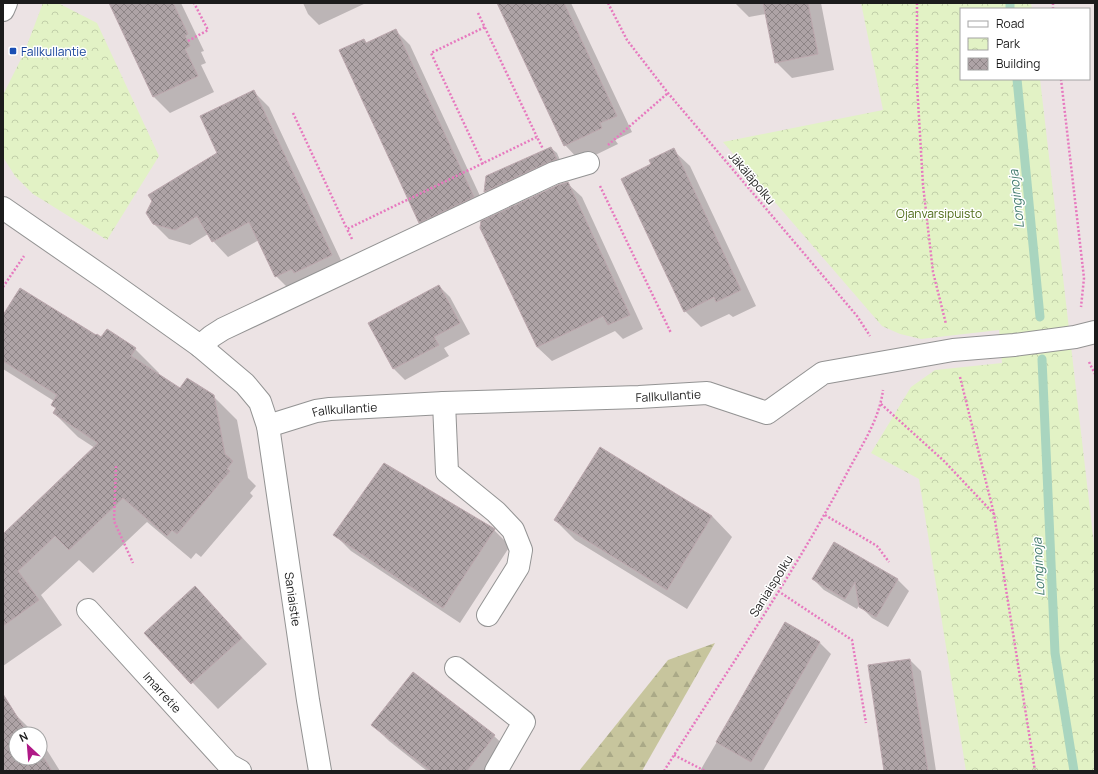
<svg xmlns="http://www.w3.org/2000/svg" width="1098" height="774" viewBox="0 0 1098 774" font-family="Manrope,sans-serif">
  <defs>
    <pattern id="forest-firs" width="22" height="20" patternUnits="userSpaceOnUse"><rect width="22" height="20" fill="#c7c59d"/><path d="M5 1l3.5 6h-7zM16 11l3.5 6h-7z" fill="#aaa987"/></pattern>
    <pattern id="park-crowns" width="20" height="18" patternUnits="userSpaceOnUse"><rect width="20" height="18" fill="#e2f2c5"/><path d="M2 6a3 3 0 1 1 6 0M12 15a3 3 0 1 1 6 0" fill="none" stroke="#c1cfa9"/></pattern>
    <pattern id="building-cross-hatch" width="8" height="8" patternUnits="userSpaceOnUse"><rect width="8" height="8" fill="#aea3a6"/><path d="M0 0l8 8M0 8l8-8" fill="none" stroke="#8d8486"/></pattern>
  </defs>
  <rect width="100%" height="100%" fill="#ece3e4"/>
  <path fill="url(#forest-firs)" d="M715,643l-73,128h-63l89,-111z"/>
  <path fill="url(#park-crowns)" d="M43,3h15l39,20 62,133 -52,84 -74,-46 -18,-18 -12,-19v-62l21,-42z
    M861,3h170l1,6h-71v70h79l55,474v218h-129l-47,-292 -48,-26 40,-66 24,-17 67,-7 -3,-33 -78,9 -21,-5 -18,-8 -159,-184 160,-32z"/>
  <path fill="#0003" d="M110,3h71l23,48 -3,1 5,11 -5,2 13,27 -44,21 -16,-16z
    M303,3h63l-47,22 -11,-11z
    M498,3h73l61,129 -17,8 3,4 -37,18 -16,-17z
    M735,3h86l13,67 -42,8 -16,-16 -10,-48 -17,3z
    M396,31l14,14 77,166 -53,25 -14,-14 -57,-182 4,4z
    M254,92l15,15 77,164 -55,20 -15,-15 -17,-36 -31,17 -15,-16 -5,-7 -18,11 -21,-6 -15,-15 64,-71z
    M551,148l6,5 5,12 -71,32 -6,-5 2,-15z
    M673,150l17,16 66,140 -23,11 -4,-3 -28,13 -16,-16z
    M567,183l15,14 61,132 -20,10 -8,-8 -63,30 -15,-14z
    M439,286l11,11 20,37 -26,14 5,8 -44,24 -11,-11 -24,-45z
    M3,312l99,26 33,11 24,24 -1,2 22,14 33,7 24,24 11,58 8,8 -6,7 3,3 -52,61 -5,-4 -5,6 -44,-37 -54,51 -14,-13 -38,35 21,30 -59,41v-129l92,-89 -17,-11 -24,-24 3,-4 -5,-5 2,-3 -51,-32z
    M712,516l20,21 -45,72 -112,-69 -20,-20z
    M494,530l16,16 -50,77 -109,-72 -16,-16z
    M834,543l64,37 11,11 -21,36 -16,-9 -13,-13 -2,4 -33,-19 -11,-11z
    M195,587l72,77 -49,45 -73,-76z
    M786,623l34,20 11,11 -68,117h-63z
    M910,660l11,11 15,100h-51z
    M414,674l80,62 17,16 -15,19h-69l-38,-30 -17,-16z
    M14,713l21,21h-19v24h24v-19l20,32h-57v-51z"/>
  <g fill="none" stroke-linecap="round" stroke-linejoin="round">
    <path stroke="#a9d5bf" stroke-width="9" d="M1010,3v6
      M1017,79l23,238
      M1042,359l13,294 19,118"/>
  </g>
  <path fill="url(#building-cross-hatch)" stroke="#bca8ae" d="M109,3h64l15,31 -3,2 5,10 -5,3 13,27 -45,21z
    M497,3h67l53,113 -17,7 2,5 -38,18z
    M763,3h45l10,51 -43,9z
    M396,29l78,168 -55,26 -80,-173 25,-11 2,4z
    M254,90l78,165 -38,18 -2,-4 -17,8 -26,-55 -37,20 -15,-26 -22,14 -22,-6 -7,-11 6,-12 -4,-6 69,-42 -17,-37z
    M551,147l6,12 -8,3 -65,30 2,-16z
    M674,148l67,142 -25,12 -2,-5 -30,15 -63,-133 30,-15 -2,-4z
    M568,182l62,133 -22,10 -5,-9 -66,31 -57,-119 1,-7 77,-36z
    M439,285l21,38 -26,14 5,8 -46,24 -25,-46z
    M20,288l76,47 1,-1 4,3 6,-8 29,19 -5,8 49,32 7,-10 27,17 11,59 8,7 -6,8 3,2 -53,63 -5,-4 -5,6 -44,-38 -54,52 -14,-14 -37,35 21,29 -36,26v-92l95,-91 -45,-30 3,-5 -5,-3 6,-10 -54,-34v-46z
    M600,447l112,69 -45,74 -113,-70z
    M384,463l111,66 -52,79 -110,-73z
    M834,542l64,37 -22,38 -17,-10 -4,-25 -10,17 -33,-20z
    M195,586l47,52 -51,46 -47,-51z
    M785,622l35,20 -69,120 -35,-20z
    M910,659l18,112h-44l-16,-106z
    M413,672l82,63 -28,36h-36l-60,-46z
    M3,694l25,40h-12v24h24v-6l12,19h-49z"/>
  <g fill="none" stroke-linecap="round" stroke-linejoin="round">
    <defs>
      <g id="minor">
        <path d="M3,10l3,-7"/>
        <path id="s1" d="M3,208l107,74 90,64 45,38 15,18 8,24 40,274 12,71"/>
        <path d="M200,346l12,-10 11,-7 331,-156 34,-10"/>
        <path d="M444,403l3,69 49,40 17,18 8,20 -3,17 -30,48"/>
        <path id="s2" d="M268,426l48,-15 14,-2 114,-6 195,-6 68,-4 60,20 56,-40 130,-23 61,-5 61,-8 20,-5"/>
        <path id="s3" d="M88,610l141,155 11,6"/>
        <path d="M456,668l68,54 -28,49"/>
      </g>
    </defs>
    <use href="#minor" stroke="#939393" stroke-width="24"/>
    <path stroke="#e779bf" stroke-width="2.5" stroke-dasharray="2 2" stroke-linecap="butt" d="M608,3l19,37 41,53 189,223 13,20
      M917,3v81l6,101 10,87 13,52
      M1053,3v6
      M478,13l59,124
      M188,41l20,-11 -14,-27
      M1061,79l23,199 -3,29
      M293,113l54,116
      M608,145l60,-52
      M483,164l-52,-111 54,-26
      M600,186l71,147
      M352,239l-5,-10 190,-92 6,12
      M3,287l21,-31
      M1089,362l6,12
      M960,377l34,137 41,257
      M881,404l63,57 50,53
      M116,466l-2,55 19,42
      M825,515l52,31 12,16
      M778,591l74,49 14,83
      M674,755l31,16
      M664,771c62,-99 129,-195 183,-298 14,-27 32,-52 36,-83"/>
    <use href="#minor" stroke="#fff" stroke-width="22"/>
  </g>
  <rect fill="#1a4fb4" stroke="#fff" stroke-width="1.5" x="9" y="47" width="8" height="8" rx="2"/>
  <g text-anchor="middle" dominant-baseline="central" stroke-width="3" stroke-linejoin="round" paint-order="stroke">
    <g font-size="12" fill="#164399" stroke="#fff" text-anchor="start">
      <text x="21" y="51">Fallkullantie</text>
    </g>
    <g font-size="12" fill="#1c1c1c" stroke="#fff">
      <text transform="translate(752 178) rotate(50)">Jäkäläpolku</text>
      <text stroke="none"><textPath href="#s2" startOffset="403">Fallkullantie</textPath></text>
      <text stroke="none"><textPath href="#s2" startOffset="79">Fallkullantie</textPath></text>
      <text transform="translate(771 586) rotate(-58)">Saniaispolku</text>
      <text stroke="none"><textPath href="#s1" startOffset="523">Saniaistie</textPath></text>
      <text stroke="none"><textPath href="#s3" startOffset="111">Imarretie</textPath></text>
    </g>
    <g font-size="12" fill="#4f6c19" stroke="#fff">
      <text x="939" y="213">Ojanvarsipuisto</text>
    </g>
    <g font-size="13" font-style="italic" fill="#447c6f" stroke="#fff">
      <text transform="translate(1016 199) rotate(-96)">Longinoja</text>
      <text transform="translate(1038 567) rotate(-93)">Longinoja</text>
    </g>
  </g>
  <rect width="1098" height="774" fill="none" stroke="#1c1c1c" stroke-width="8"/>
  <rect x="960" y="8" width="130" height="72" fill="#ffffff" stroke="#a4a4a4"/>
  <rect x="968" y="21" width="20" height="6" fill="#ffffff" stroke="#a4a4a4"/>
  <text x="996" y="28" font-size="12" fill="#1c1c1c">Road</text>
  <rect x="968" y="38" width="20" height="12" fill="url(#park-crowns)" stroke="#a4a4a4"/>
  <text x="996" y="48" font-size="12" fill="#1c1c1c">Park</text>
  <rect x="968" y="58" width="20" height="12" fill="url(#building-cross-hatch)" stroke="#a4a4a4"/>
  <text x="996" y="68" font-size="12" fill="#1c1c1c">Building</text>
  <g transform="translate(28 746) rotate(334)"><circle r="19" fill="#ffffff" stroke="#a4a4a4"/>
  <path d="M0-3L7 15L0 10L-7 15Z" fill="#b01987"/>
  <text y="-6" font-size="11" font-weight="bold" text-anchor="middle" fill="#1c1c1c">N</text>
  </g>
</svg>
